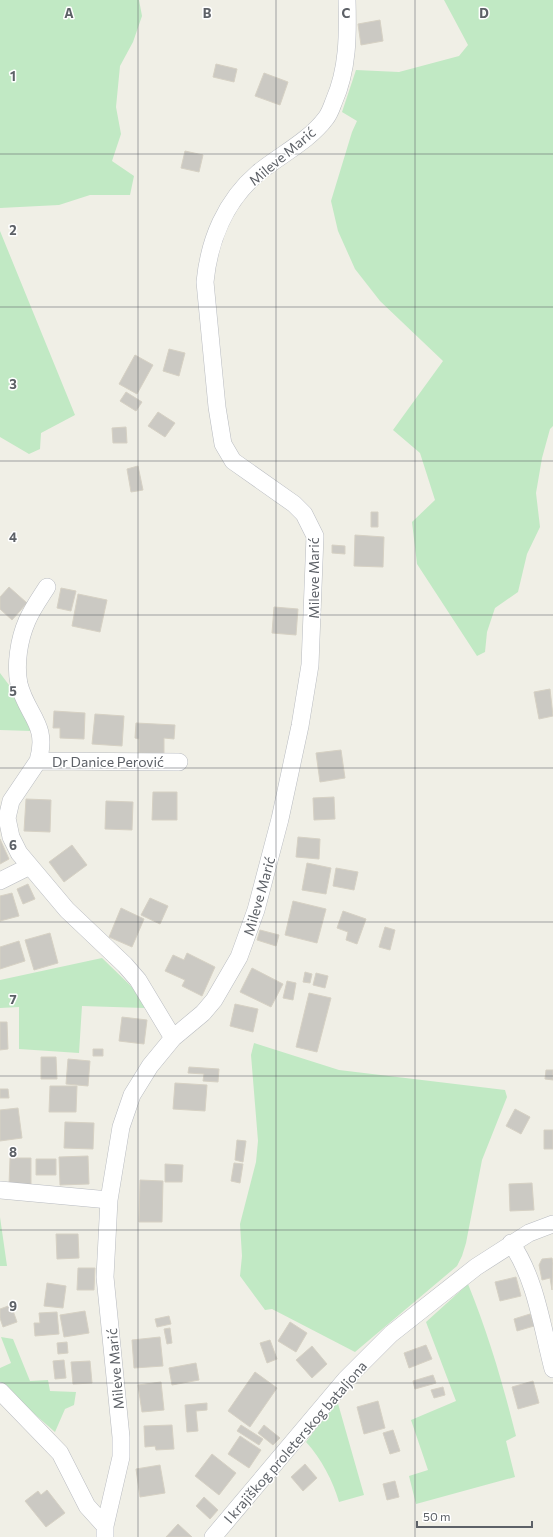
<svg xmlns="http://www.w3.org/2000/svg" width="553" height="1537" viewBox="0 0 553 1537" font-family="Commissioner,sans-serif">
  <rect width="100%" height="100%" fill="#f0efe6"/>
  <path fill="#c1e9c4" d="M0,0h139l3,16 -9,26 -13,24 -4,41 5,27 -9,27 22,15 -4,19h-40l-31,10 -59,3z
    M444,0h109v426l-3,3 -8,29 -6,35 4,34 -13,27 -9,38 -23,16 -8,24 -2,20 -8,4 -60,-92 -5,-42 23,-22 -15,-47 -27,-23 50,-69 -63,-60 -25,-32 -17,-38 -7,-30 21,-69 5,-11 -15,-9 14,-42 43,2 60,-16 9,-11z
    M0,231l75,184 -34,18 -1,16 -11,5 -29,-17z
    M0,673l9,12 22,46 -31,-1z
    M102,958l30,29 13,21 -63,-2 -3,47 -60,-4v-42l-19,1v-28z
    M254,1043l85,27 166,20 2,7 -25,63 -16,83 -4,13 -5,10 -102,86 -83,-43 -7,1 -25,-34 2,-20 -2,-32 16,-62 2,-21 -7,-86z
    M0,1217l7,49h-7z
    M468,1284c20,49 35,100 48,152l-10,5 9,36 -99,27 -7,-28 19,-6 -17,-50 45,-19 -30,-79z
    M1,1337l12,2 17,42 18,-1 2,11 26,1 -2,13 -9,4 -10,23 -55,-48v-16l11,-5z
    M337,1400l27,95 -25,7c-6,-21 -18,-44 -33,-60z"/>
  <path fill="#cbc9c3" stroke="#d6d1c4" d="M380,20l3,21 -22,4 -3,-21z
    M216,64l21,5 -3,13 -21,-5z
    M264,73l24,9 -8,23 -25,-9z
    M185,151l18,4 -4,17 -18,-4z
    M169,349l16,4 -6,23 -16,-5z
    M135,355l18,10 -16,29 -18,-10z
    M126,392l16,10 -6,9 -16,-10z
    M158,412l17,11 -10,14 -17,-11z
    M126,427l1,16h-14l-1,-15z
    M138,466l5,24 -12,2 -4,-23z
    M371,512h7v15h-7z
    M355,535l29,2 -1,30 -29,-1z
    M332,545l13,1v8l-13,-1z
    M9,587l18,16 -15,17 -12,-11v-12z
    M61,588l15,3 -5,20 -14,-3z
    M78,594l29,6 -7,32 -28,-6z
    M274,607l24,2 -2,26 -24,-2z
    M550,689l3,27 -14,3 -5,-27z
    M54,711l31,2 -1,26 -24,-1v-10h-7z
    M95,714l29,2 -2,30 -30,-2z
    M136,723l39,2 -1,14 -10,-1v16l-25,-1v-14l-4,-1z
    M341,750l4,28 -25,4 -4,-29z
    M153,792h24v28h-25z
    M334,797l1,22 -21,1 -1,-22z
    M26,799l25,1 -1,32 -26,-1z
    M106,801l27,1 -1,28 -27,-1z
    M298,837l22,2 -1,20 -23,-2z
    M0,839l9,20 -9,5z
    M72,845l15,20 -23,17 -15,-20z
    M307,863l24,5 -5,26 -24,-4z
    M336,868l22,4 -4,18 -21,-4z
    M28,884l7,15 -12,5 -6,-15z
    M12,893l7,23 -19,5v-25z
    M150,898l18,8 -8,18 -19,-9z
    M293,901l33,8 -9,34 -32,-8z
    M121,908l23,11 -12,28 -23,-10z
    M343,911l23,8 -9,25 -11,-4 2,-8 -11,-4z
    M385,927l10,3 -5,20 -11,-3z
    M260,930l19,5 -3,11 -19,-6z
    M50,933l8,30 -24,7 -9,-30z
    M19,941l6,20 -25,8v-22z
    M187,953l28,14 -13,29 -20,-10 3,-6 -20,-9 8,-16 11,5z
    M252,968l31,16 -12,23 -31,-15z
    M305,972l7,2 -2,9 -7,-1z
    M316,973l12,3 -3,12 -12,-3z
    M287,981l9,2 -3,17 -10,-2z
    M309,993l22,5 -14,54 -21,-5z
    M235,1004l23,5 -5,23 -23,-6z
    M122,1017l25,3 -3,24 -25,-3z
    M0,1022h7l1,27 -8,1z
    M93,1049h10v7h-10z
    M41,1057h15l1,22h-16z
    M68,1059l22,2 -2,25 -22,-2z
    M189,1067l30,2 -1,13 -15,-1 1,-7 -16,-1z
    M546,1070h7v10l-8,-1z
    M175,1083l32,2 -2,26 -32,-2z
    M50,1086h27l-1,26h-27z
    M0,1089h8l1,9h-9z
    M18,1108l4,30 -22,3v-31z
    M515,1109l15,8 -9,17 -15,-8z
    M65,1122l29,1 -1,26 -29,-1z
    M544,1130h9v19h-9z
    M237,1140l9,1 -3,21 -8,-2z
    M88,1156l1,28 -29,1 -1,-28z
    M10,1158h21v28l-22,-1z
    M36,1159h20v16h-20z
    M234,1163l9,1 -3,19 -9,-2z
    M165,1164l18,1 -1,17h-17z
    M140,1180l23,1 -1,41h-23z
    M532,1183l2,27 -24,1 -1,-27z
    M56,1234h22l1,24 -22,1z
    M552,1258l1,5 -1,27 -2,-12 -8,2 -3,-15 3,-6z
    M78,1268h17l-1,22h-17z
    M516,1277l5,19 -21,5 -5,-19z
    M47,1283l19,3 -3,22 -19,-2z
    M11,1305l6,17 -14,5 -3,-9v-9z
    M85,1311l4,22 -25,4 -4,-22z
    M57,1312l2,22 -24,2 -1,-13h6l-1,-10z
    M530,1314l4,12 -17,5 -3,-12z
    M169,1316l2,8 -14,3 -2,-8z
    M290,1322l17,11 -11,19 -18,-11z
    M170,1328l2,15 -5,1 -3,-15z
    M160,1337l3,29 -29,2 -2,-28z
    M270,1340l7,19 -10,4 -7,-20z
    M67,1342l1,11 -10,1 -1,-11z
    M426,1345l6,14 -23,9 -5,-15z
    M312,1346l15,18 -15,14 -16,-18z
    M64,1360l2,18 -11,1 -2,-18z
    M90,1361l2,22 -19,1 -2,-22z
    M196,1363l3,17 -27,5 -3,-17z
    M255,1372l22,16 -27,39 -22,-16z
    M433,1375l3,8 -21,6 -2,-8z
    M533,1381l6,22 -21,6 -6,-22z
    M161,1382l3,28 -22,2 -4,-27z
    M443,1387l2,8 -11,3 -3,-8z
    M378,1401l7,27 -21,6 -7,-27z
    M207,1403v7l-11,1 2,20 -11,1 -2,-27z
    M172,1425l2,24 -18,1 -1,-4 -10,1 -1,-21z
    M241,1425l22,14 -4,6 -22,-14z
    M264,1425l16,13 -7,7 -15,-12z
    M393,1430l7,21 -10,3 -7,-21z
    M240,1436l21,14 -12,18 -21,-14z
    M212,1454l24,19 -17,22 -24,-19z
    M305,1464l12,14 -14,13 -12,-14z
    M160,1465l5,28 -25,4 -4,-28z
    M395,1481l4,16 -12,3 -4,-16z
    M47,1490l18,23 -19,14 -21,-26 13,-10 3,4z
    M204,1497l14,13 -8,9 -14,-13z
    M178,1524l14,13h-26z"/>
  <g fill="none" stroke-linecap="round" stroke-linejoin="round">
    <defs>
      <path id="minor" d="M38,761c11,-37 -11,-45 -19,-77 -4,-19 0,-45 8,-63 5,-12 13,-23 20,-34
        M0,881l30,-15
        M173,1038l-35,-58 -13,-15 -58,-55 -48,-57 -8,-16 -4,-19 4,-17 27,-40 141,1
        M0,1190l109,10
        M511,1243c25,36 31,84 42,126
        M0,1391l60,62 27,53 18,20
        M105,1537v-11l16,-69v-20l-16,-160 4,-77 12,-73 11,-32 18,-29 23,-28 30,-25 11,-13 25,-43 17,-47 24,-91 20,-93 10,-61 5,-129 -11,-22 -10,-10 -61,-43 -10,-17 -6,-37 -12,-125c4,-41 20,-81 53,-109 22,-18 51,-32 68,-55 4,-5 6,-12 8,-17 14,-32 14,-66 13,-101
        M213,1537l133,-158 45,-45 85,-67 53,-34 24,-9"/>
    </defs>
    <use href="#minor" stroke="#b8bbc0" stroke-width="18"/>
    <use href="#minor" stroke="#fff" stroke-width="17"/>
  </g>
  <path fill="none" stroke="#5d6167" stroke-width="1" stroke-opacity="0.55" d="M138,0v1537M276,0v1537M415,0v1537M0,154h553M0,307h553M0,461h553M0,615h553M0,768h553M0,922h553M0,1076h553M0,1230h553M0,1383h553"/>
  <g text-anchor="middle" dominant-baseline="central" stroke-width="3" stroke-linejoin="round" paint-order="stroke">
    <g font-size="14" fill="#5d6167" stroke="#fff">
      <text transform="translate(282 156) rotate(-40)">Mileve Marić</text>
      <text transform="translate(313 578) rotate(-90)">Mileve Marić</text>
      <text x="108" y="761">Dr Danice Perović</text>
      <text transform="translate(259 896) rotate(-74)">Mileve Marić</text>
      <text transform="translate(115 1369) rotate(-95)">Mileve Marić</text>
      <text transform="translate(295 1442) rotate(-49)">I krajiškog proleterskog bataljona</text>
    </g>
  </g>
  <g font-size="13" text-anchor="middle" font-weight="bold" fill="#5d6167" stroke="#fff" stroke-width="3" stroke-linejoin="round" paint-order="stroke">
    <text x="69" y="18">A</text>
    <text x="207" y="18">B</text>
    <text x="346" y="18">C</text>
    <text x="484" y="18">D</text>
    <text x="13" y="81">1</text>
    <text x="13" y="235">2</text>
    <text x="13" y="389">3</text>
    <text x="13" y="542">4</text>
    <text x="13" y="696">5</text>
    <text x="13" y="850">6</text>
    <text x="13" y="1004">7</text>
    <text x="13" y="1157">8</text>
    <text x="13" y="1311">9</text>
  </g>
  <path d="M417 1521v6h115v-6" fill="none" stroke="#5d6167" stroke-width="2"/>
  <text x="423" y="1521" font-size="12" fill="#5d6167" stroke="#ffffff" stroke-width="3" paint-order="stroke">50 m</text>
</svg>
